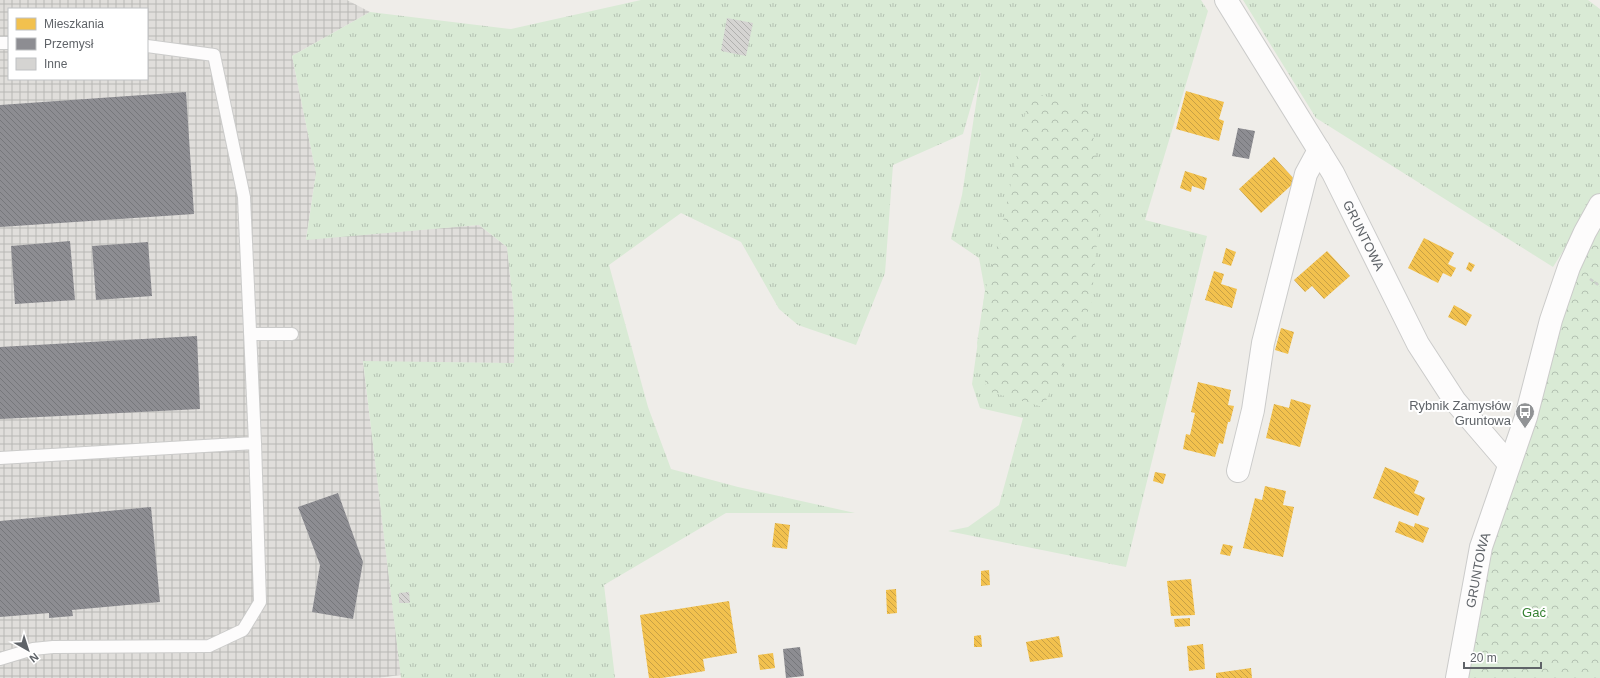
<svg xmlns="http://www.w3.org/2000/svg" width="1600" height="678" viewBox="0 0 1600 678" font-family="Arial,sans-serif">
  <defs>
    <pattern id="industrial-grid" width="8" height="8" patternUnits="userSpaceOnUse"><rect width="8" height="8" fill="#e0dedb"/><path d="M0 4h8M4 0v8" fill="none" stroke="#b9b8b5"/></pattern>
    <pattern id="grass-tufts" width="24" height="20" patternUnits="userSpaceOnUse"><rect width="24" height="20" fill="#d9ead5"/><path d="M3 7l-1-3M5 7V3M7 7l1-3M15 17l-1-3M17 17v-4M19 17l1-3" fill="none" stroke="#b3c1b1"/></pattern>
    <pattern id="forest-crowns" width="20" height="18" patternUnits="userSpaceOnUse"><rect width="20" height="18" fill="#d9ead5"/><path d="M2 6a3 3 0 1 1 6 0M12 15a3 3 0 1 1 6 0" fill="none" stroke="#b3c1b1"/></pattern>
    <pattern id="homes-back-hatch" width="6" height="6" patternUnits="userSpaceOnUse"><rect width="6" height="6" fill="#f2c14e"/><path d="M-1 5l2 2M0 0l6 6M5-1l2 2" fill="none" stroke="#c7a045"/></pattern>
    <pattern id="industry-back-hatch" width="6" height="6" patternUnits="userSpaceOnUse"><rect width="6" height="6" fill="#8d8d92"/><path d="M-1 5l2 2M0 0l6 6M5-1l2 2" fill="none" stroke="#76777b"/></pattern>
    <pattern id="building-back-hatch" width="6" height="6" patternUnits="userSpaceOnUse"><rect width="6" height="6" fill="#d5d4d2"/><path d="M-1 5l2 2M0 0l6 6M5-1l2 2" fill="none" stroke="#b0b0ae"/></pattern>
  </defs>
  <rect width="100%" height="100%" fill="#efede9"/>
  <path fill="url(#industrial-grid)" fill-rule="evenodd" d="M0,0h347l23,12 -78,44 24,117 -10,66 173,-14 28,22 7,64v52l-151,-1 38,313 -24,3h-377zM9,9h138v70h-138z"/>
  <path fill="url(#grass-tufts)" d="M641,0h560l7,11 -63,209 62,16 -81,331 -178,-36 20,-4 31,-22 24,-87 -43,-10 -8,-24 13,-93 -6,-33 -28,-19 11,-44 19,-124 -18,63 -70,31 -8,108 -29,72 -58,-20 -19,-16 -38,-67 -60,-29 -72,52 39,142 23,62 67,18 117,26h-129l-122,72 11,93h-214l-38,-317 151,2v-52l-7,-64 -28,-22 -173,15 10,-67 -24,-117 78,-44 141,17z
    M1243,0h345l12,9v184l-47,74 -237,-149z"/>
  <path fill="url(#forest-crowns)" d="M1030,91l59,20 13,79 -11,115 -48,102 -56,-16 -10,-48 8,-52 16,-60z
    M1600,226v452h-151l98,-329 46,-113z"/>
  <path fill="url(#homes-back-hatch)" d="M1186,91l38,11 -5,17 5,2 -5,20 -43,-12z
    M1274,157l22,24 -35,32 -22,-24z
    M1185,171l22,7 -3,12 -12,-4 -1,6 -11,-4z
    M1424,238l30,15 -6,11 8,4 -5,9 -8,-4 -5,10 -30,-15z
    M1226,248l10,4 -5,14 -9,-3z
    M1327,251l23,25 -26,23 -12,-13 -7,6 -11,-12z
    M1469,262l6,3 -4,7 -5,-3z
    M1214,271l10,3 -3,10 16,5 -5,19 -27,-8z
    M1454,305l18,10 -6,11 -18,-9z
    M1281,328l13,4 -6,22 -13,-4z
    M1198,382l33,8 -3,15 6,1 -4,16h-2l-5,22 -4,-1 -4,14 -32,-8 3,-15 4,1 5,-22 -4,-1z
    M1291,399l20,6 -11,42 -34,-9 8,-34 15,4z
    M1385,467l34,14 -5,12 11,5 -7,18 -45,-18z
    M1155,472l11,2 -3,10 -10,-3z
    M1265,486l21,5 -3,14 11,2 -11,50 -40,-9 12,-50 7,2z
    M1399,521l15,6 1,-4 14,5 -6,15 -28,-11z
    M775,523l15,2 -3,24 -15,-2z
    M1223,544l10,2 -3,10 -10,-2z
    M989,570l1,15 -9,1v-15z
    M1191,579l4,36 -24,1 -4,-35z
    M896,589l1,24 -10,1 -1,-24z
    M729,601l8,52 -34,6 2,12 -43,7h-13l-9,-63z
    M1190,618v8l-15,1 -1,-8z
    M981,635l1,12h-8v-11z
    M1059,636l4,21 -33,5 -4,-20z
    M1203,644l2,25 -16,2 -2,-25z
    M773,653l2,15 -15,2 -2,-15z
    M1251,668l1,10h-36v-5z"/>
  <path fill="url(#industry-back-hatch)" d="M186,92l8,122 -194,13v-122z
    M1238,128l17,3 -6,28 -17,-3z
    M70,241l5,59 -60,4 -4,-58z
    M148,242l4,54 -56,4 -4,-54z
    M197,336l3,73 -200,10v-72z
    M338,493l25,69 -10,57 -41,-7 8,-47 -22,-58z
    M151,507l9,95 -88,8 1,6 -24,2v-5l-49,4v-96z
    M800,647l4,29 -18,2 -3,-29z"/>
  <path fill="url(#building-back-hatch)" d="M727,18l26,5 -7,33 -25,-5z
    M409,592l1,11h-11v-10z"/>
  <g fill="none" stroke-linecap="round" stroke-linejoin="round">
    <defs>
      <path id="service" d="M0,43h9
        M250,334h42
        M0,458l255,-15
        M0,659l33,-10 20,-2 156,-1 34,-16 17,-28 -5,-159 -11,-246 -30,-142 -67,-9"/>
      <g id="minor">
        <path id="s1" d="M1226,0l107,173 85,171 37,57 54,63"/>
        <path d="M1238,471l15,-61 10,-67 43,-169 13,-24"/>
        <path id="s2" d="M1457,678l24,-131 45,-130 25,-97 18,-53 16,-35 15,-27"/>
      </g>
    </defs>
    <use href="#service" stroke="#cbcbca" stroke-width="14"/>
    <use href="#minor" stroke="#cbcbca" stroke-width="24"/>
    <path stroke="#cbcecb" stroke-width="2.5" stroke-dasharray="4 2" stroke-linecap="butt" d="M1590,279l10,7"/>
    <use href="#service" stroke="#fdfcfc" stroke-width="12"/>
    <use href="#minor" stroke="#fdfcfc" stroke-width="22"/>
  </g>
  <defs>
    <symbol id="bus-pin" viewBox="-11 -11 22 30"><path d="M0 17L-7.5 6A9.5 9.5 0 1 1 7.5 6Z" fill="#919395" stroke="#fff"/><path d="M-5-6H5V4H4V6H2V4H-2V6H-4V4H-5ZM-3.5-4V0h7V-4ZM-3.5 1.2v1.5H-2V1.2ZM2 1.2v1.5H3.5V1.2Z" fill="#fff"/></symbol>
  </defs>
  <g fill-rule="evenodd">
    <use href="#bus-pin" x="1514" y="401" width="22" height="30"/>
  </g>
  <g text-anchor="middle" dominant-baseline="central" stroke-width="4" stroke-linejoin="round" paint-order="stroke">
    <g font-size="13" fill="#5f6368" stroke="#fff">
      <text stroke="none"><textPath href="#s1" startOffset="273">GRUNTOWA</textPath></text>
      <text stroke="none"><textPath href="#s2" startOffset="110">GRUNTOWA</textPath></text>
    </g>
    <g font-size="13" fill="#5f6368" stroke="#fff" text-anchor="end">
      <text x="1511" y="405">Rybnik Zamysłów<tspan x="1511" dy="15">Gruntowa</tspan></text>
    </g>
    <g font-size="13" fill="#368233" stroke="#fff">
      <text x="1534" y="612">Gać</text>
    </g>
  </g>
  <rect x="8" y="8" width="140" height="72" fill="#ffffff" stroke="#bfc1c3"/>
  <rect x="16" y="18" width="20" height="12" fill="#f2c14e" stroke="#bfc1c3"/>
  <text x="44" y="28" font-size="12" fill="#5f6368">Mieszkania</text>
  <rect x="16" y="38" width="20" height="12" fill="#8d8d92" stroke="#bfc1c3"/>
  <text x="44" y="48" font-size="12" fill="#5f6368">Przemysł</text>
  <rect x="16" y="58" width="20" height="12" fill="#d5d4d2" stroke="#bfc1c3"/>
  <text x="44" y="68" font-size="12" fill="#5f6368">Inne</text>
  <g transform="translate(28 650) rotate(141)" stroke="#ffffff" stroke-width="3" paint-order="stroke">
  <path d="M0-3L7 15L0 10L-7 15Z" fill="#5f6368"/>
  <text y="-6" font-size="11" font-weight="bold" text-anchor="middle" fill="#5f6368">N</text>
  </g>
  <path d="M1464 662v6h77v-6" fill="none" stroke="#5f6368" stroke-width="2"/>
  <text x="1470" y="662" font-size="12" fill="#5f6368" stroke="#ffffff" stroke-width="3" paint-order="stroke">20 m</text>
</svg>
